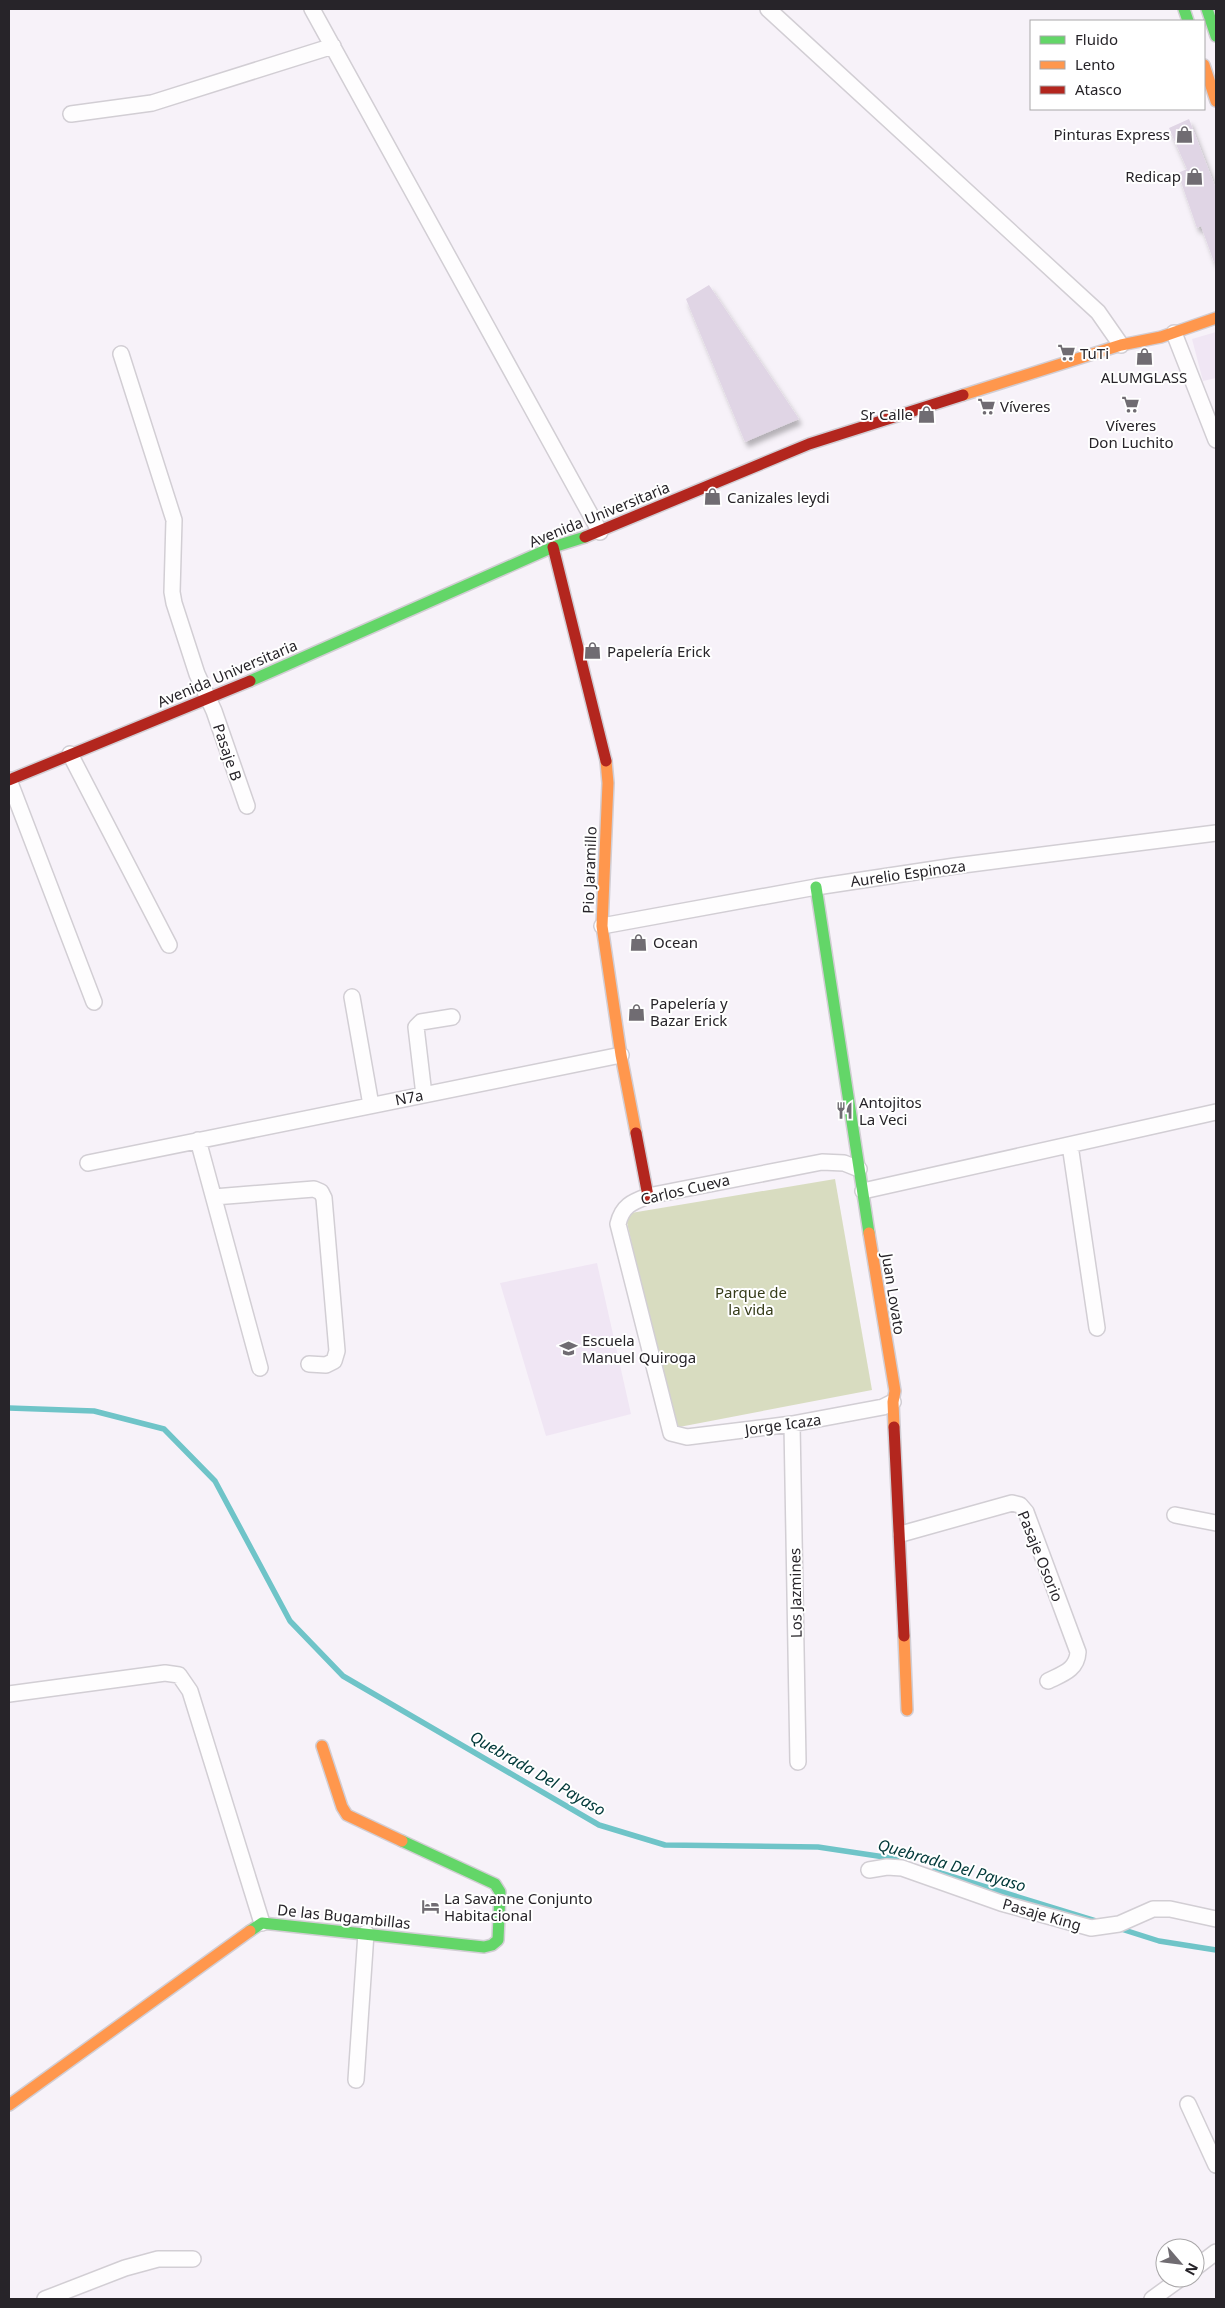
<svg xmlns="http://www.w3.org/2000/svg" width="1225" height="2308" viewBox="0 0 1225 2308" font-family="'Noto Sans',sans-serif">
  <defs>
    <filter id="shadow"><feDropShadow dx="3" dy="5.5" stdDeviation="2.5" flood-color="#0004"/></filter>
  </defs>
  <rect width="100%" height="100%" fill="#f7f2f9"/>
  <path fill="#f0e6f4" d="M1216,332v46l-13,3 -11,-42z
    M597,1263l34,151 -85,22 -46,-153z"/>
  <path fill="#d8dcc0" d="M835,1179l37,211 -198,38 -49,-214z"/>
  <g fill="none" stroke-linecap="round" stroke-linejoin="round">
    <path stroke="#6fc4c8" stroke-width="5.5" d="M9,1408l85,3 70,18 51,52 75,140 53,55 256,149 66,20 153,2 73,11 12,4
      M934,1871l165,51
      M1118,1928l41,13 57,9"/>
  </g>
  <path fill="#e0d5e5" filter="url(#shadow)" d="M1189,119l27,70v73h-2l-13,-36 -4,2 -19,-55 9,-4 -18,-41z
    M709,285l90,134 -54,23 -59,-143z"/>
  <g fill="none" stroke-linecap="round" stroke-linejoin="round">
    <defs>
      <path id="street" d="M312,9l288,523
        M768,9l330,303 23,33
        M71,114l81,-11 181,-57
        M1174,333l42,107
        M121,354l53,166 -2,72 2,11 23,71 17,37 33,95
        M70,754l99,191
        M9,780l85,222
        M602,926l214,-39 139,-21 261,-33
        M352,997l19,108
        M424,1095l-8,-68 5,-5 31,-5
        M198,1140l62,228
        M1070,1145l27,183
        M88,1163l533,-108
        M859,1169l-15,-6 -22,-1 -174,34c-16,6 -26,10 -30,28l53,209 16,4 105,-13 91,-17 10,-5
        M863,1191l353,-79
        M214,1197l100,-8 7,3 3,6 13,153 -3,10 -8,4 -17,-1
        M792,1424l6,338
        M1175,1515l41,8
        M901,1534l111,-31 8,2 6,7 52,140c-1,18 -16,22 -30,29
        M9,1694l156,-21 14,2 11,16 72,232
        M869,1870l18,-3 15,1 99,35 90,25 28,-4 34,-15h17l46,10
        M356,2080l10,-147
        M1188,2104l28,61
        M1195,2268l21,-16
        M45,2299l80,-31 33,-9h35
        M1152,2299l29,-21"/>
      <path id="fast" d="M1184,9l4,12
        M1207,9l9,27
        M250,681l303,-134 32,-10
        M816,887l53,346
        M250,1931l12,-8 222,24 8,-2 6,-5 2,-48 -5,-8 -93,-43"/>
      <path id="slow" d="M1204,65l12,36
        M963,395l158,-50 40,-8 55,-19
        M606,761l2,22 -6,143 19,129 15,78
        M869,1233l26,158 -2,11 1,25
        M904,1636l3,74
        M322,1746l20,61 5,8 55,26
        M9,2105l241,-174"/>
      <path id="jam" d="M585,537l224,-93 154,-49
        M553,547l53,214
        M9,780l241,-99
        M636,1133l12,63
        M894,1427l10,209"/>
    </defs>
    <use href="#street" stroke="#d2ced4" stroke-width="18"/>
    <use href="#fast" stroke="#d2ced4" stroke-width="14"/>
    <use href="#slow" stroke="#d2ced4" stroke-width="14"/>
    <use href="#jam" stroke="#d2ced4" stroke-width="14"/>
    <use href="#street" stroke="#fefdfe" stroke-width="15"/>
    <use href="#fast" stroke="#63d668" stroke-width="11"/>
    <use href="#slow" stroke="#ff974d" stroke-width="11"/>
    <use href="#jam" stroke="#b3261e" stroke-width="11"/>
  </g>
  <defs>
    <symbol id="shop-bare" viewBox="-9 -9 18 18"><path d="M-5-2.5h2.3a2.7 3.5 0 0 1 5.4 0H5L5.5 6h-11ZM-1.5-2.5h3a1.5 2.3 0 0 0-3 0Z" fill="#706c72" stroke="#fff" stroke-width="2.5" paint-order="stroke"/></symbol>
    <symbol id="supermarket-bare" viewBox="-9 -9 18 18"><path d="M-6-5.5h2.5l.6 2H6L4.5 2H-2.5L-4.4-4H-6ZM-1.5 3.2a1.3 1.3 0 1 0 .1 0ZM3 3.2a1.3 1.3 0 1 0 .1 0Z" fill="#706c72" stroke="#fff" stroke-width="2.5" paint-order="stroke"/></symbol>
    <symbol id="restaurant-bare" viewBox="-9 -9 18 18"><path d="M-5-6h1v4h1v-4h1v4h1v-4h1v5L-1.5 .5V6h-2V.5L-5-1ZM5-6V6H3V1.5H1.5Q1.5-4 5-6Z" fill="#706c72" stroke="#fff" stroke-width="2.5" paint-order="stroke"/></symbol>
    <symbol id="school-bare" viewBox="-9 -9 18 18"><path d="M0-5L7-2L0 1L-7-2ZM-4 1L0 2.5L4 1V4Q0 6-4 4Z" fill="#706c72" stroke="#fff" stroke-width="2.5" paint-order="stroke"/></symbol>
    <symbol id="hotel-bare" viewBox="-9 -9 18 18"><path d="M-6-4.5h1.5V1H6V5H4.5V3h-9V5H-6ZM-4 0a1.8 1.8 0 1 1 3.6 0ZM.5 0V-2.5h3Q6-2.5 6 0Z" fill="#706c72" stroke="#fff" stroke-width="2.5" paint-order="stroke"/></symbol>
  </defs>
  <g fill-rule="evenodd">
    <use href="#shop-bare" x="1172" y="122" width="25" height="25"/>
    <use href="#shop-bare" x="1182" y="164" width="25" height="25"/>
    <use href="#supermarket-bare" x="1054" y="340" width="25" height="25"/>
    <use href="#shop-bare" x="1132" y="344" width="25" height="25"/>
    <use href="#supermarket-bare" x="1118" y="392" width="25" height="25"/>
    <use href="#supermarket-bare" x="974" y="394" width="25" height="25"/>
    <use href="#shop-bare" x="914" y="402" width="25" height="25"/>
    <use href="#shop-bare" x="700" y="484" width="25" height="25"/>
    <use href="#shop-bare" x="580" y="638" width="25" height="25"/>
    <use href="#shop-bare" x="626" y="930" width="25" height="25"/>
    <use href="#shop-bare" x="624" y="1000" width="25" height="25"/>
    <use href="#restaurant-bare" x="832" y="1098" width="25" height="25"/>
    <use href="#school-bare" x="556" y="1336" width="25" height="25"/>
    <use href="#hotel-bare" x="418" y="1894" width="25" height="25"/>
  </g>
  <g text-anchor="middle" dominant-baseline="central" stroke-width="4" stroke-linejoin="round" paint-order="stroke">
    <g font-size="15" fill="#272429" stroke="#fff" text-anchor="start">
      <text x="1170" y="134" text-anchor="end">Pinturas Express</text>
      <text x="1181" y="176" text-anchor="end">Redicap</text>
      <text x="1080" y="353">TuTi</text>
      <text x="1144" y="377" text-anchor="middle">ALUMGLASS</text>
      <text x="1000" y="406">Víveres</text>
      <text x="913" y="414" text-anchor="end">Sr Calle</text>
      <text x="1131" y="425" text-anchor="middle">Víveres<tspan x="1131" dy="17">Don Luchito</tspan></text>
      <text x="727" y="497">Canizales leydi</text>
      <text x="607" y="651">Papelería Erick</text>
      <text x="653" y="942">Ocean</text>
      <text x="650" y="1003">Papelería y<tspan x="650" dy="17">Bazar Erick</tspan></text>
      <text x="859" y="1102">Antojitos<tspan x="859" dy="17">La Veci</tspan></text>
      <text x="582" y="1340">Escuela<tspan x="582" dy="17">Manuel Quiroga</tspan></text>
      <text x="444" y="1898">La Savanne Conjunto<tspan x="444" dy="17">Habitacional</tspan></text>
    </g>
    <g font-size="15" fill="#272429" stroke="#fff">
      <text transform="translate(599 514) rotate(-22)">Avenida Universitaria</text>
      <text transform="translate(227 673) rotate(-23)">Avenida Universitaria</text>
      <text transform="translate(228 752) rotate(71)">Pasaje B</text>
      <text transform="translate(589 870) rotate(-88)">Pio Jaramillo</text>
      <text transform="translate(908 873) rotate(-8)">Aurelio Espinoza</text>
      <text transform="translate(409 1097) rotate(-11)">N7a</text>
      <text transform="translate(685 1189) rotate(-13)">Carlos Cueva</text>
      <text transform="translate(894 1294) rotate(81)">Juan Lovato</text>
      <text transform="translate(783 1424) rotate(-8)">Jorge Icaza</text>
      <text transform="translate(1041 1556) rotate(68)">Pasaje Osorio</text>
      <text transform="translate(795 1593) rotate(-91)">Los Jazmines</text>
      <text transform="translate(1042 1914) rotate(16)">Pasaje King</text>
      <text transform="translate(344 1916) rotate(6)">De las Bugambillas</text>
    </g>
    <g font-size="15" fill="#353b18" stroke="#fff">
      <text x="751" y="1292">Parque de<tspan x="751" dy="17">la vida</tspan></text>
    </g>
    <g font-size="16" font-style="italic" fill="#003839" stroke="#fff">
      <text transform="translate(538 1773) rotate(30)">Quebrada Del Payaso</text>
      <text transform="translate(952 1865) rotate(16)">Quebrada Del Payaso</text>
    </g>
  </g>
  <rect width="1225" height="2308" fill="none" stroke="#272429" stroke-width="20"/>
  <rect x="1030" y="20" width="175" height="90" fill="#ffffff" stroke="#a9a7a9"/>
  <rect x="1040" y="36" width="25" height="8" fill="#63d668" stroke="#a9a7a9"/>
  <text x="1075" y="45" font-size="15" fill="#272429">Fluido</text>
  <rect x="1040" y="61" width="25" height="8" fill="#ff974d" stroke="#a9a7a9"/>
  <text x="1075" y="70" font-size="15" fill="#272429">Lento</text>
  <rect x="1040" y="86" width="25" height="8" fill="#b3261e" stroke="#a9a7a9"/>
  <text x="1075" y="95" font-size="15" fill="#272429">Atasco</text>
  <g transform="translate(1180 2263) rotate(118)"><circle r="24" fill="#ffffff" stroke="#a9a7a9"/>
  <path d="M0-4L9 19L0 12L-9 19Z" fill="#706c72"/>
  <text y="-8" font-size="14" font-weight="bold" text-anchor="middle" fill="#272429">N</text>
  </g>
</svg>
